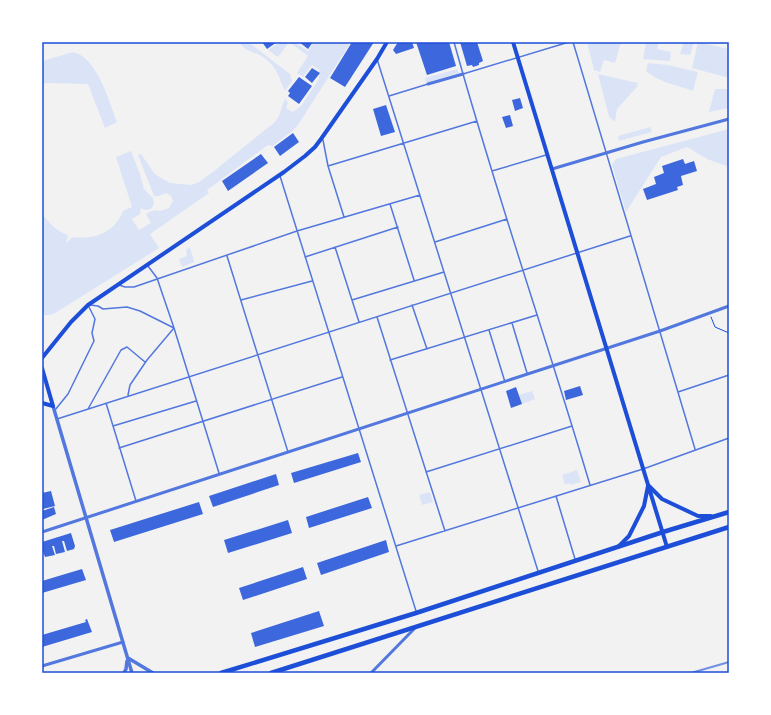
<svg xmlns="http://www.w3.org/2000/svg" width="771" height="715" viewBox="0 0 771 715" font-family="'Archivo Narrow',sans-serif">
  <rect width="100%" height="100%" fill="#f2f2f2"/>
  <path fill="#dbe4f7" d="M239,42h9l42,32 2,7 -7,10c-7,-15 -7,-23 -22,-34 -9,-6 -18,-5 -24,-15z
    M280,42h15l13,9 6,-9h37l-53,83 -7,7 -18,14 -5,-1 -61,45 2,3 -59,41 9,14 -99,62c-6,4 -11,7 -18,4v-101c6,9 15,19 26,22l-2,8 7,-6c22,3 42,-5 50,-26l9,-4 -16,-50 15,-6 9,23 4,15 9,9 1,5 -2,5c-5,3 -7,2 -11,0l-1,6 -8,5 7,11 12,-7 -5,-9c4,-3 10,-5 14,-3l9,-3 4,-7 -2,-5 -5,-3 -7,3h-5l-16,-41 3,-1 13,19 7,5 9,5 21,2 8,-3 15,-11 61,-49 4,-6 6,-18 3,5 -2,5 7,4 8,-6 18,-27v-9l-7,-5 -9,12 -6,-4 11,-17 -19,-14 -11,15 -10,-7z
    M587,42h34l-6,21 -11,-3 -4,12 -6,-2z
    M644,42h15l-2,7 14,3 -1,9 -27,-2 3,-16z
    M684,42h10l-4,13 -10,-1z
    M698,42l31,7v29l-37,-10z
    M73,52c24,5 36,49 44,70l-12,6 -17,-44 -42,-1 -4,2v-24z
    M648,63l20,2 30,7 -5,19c-15,-6 -36,-9 -47,-20z
    M457,69l2,4 -33,10 -1,-5z
    M598,74l40,9 -1,4 -20,22 -2,13 -6,-5z
    M715,89h14v19l-20,4z
    M650,127l2,5 -33,9 -1,-5z
    M729,129v38l-22,-8 -20,-12 -26,10 -35,55 -14,-47 4,-6z
    M190,247l4,15 -12,5 -3,-8 8,-3 -1,-6z
    M532,391l3,8 -13,5 -3,-9z
    M577,470l4,12 -11,3 -1,-2 -4,2 -3,-10z
    M430,492l3,10 -11,3 -3,-10z"/>
  <path fill="#3d67dc" d="M262,42h15l-10,7z
    M299,42h14l-5,7z
    M352,42h22l-29,45 -15,-9z
    M398,42h14l2,6 -18,6 -3,-4z
    M416,42h33l7,24 -29,9z
    M460,42h17l6,19 -4,2v2l-6,2 -1,-2 -5,1z
    M312,68l8,5 -8,10 -7,-6z
    M299,77l13,9 -13,18 -11,-8 2,-3 -2,-2z
    M520,98l3,10 -8,3 -3,-11z
    M386,105l9,27 -14,4 -8,-27z
    M510,115l3,11 -7,2 -4,-11z
    M293,133l6,9 -19,14 -6,-9z
    M261,154l7,9 -40,28 -6,-10z
    M683,159l2,5 9,-3 3,10 -16,5 2,9 -6,2 1,3 -31,10 -4,-11 13,-5 -2,-7 10,-4 -2,-7z
    M580,386l3,9 -17,5 -2,-9z
    M516,387l6,17 -11,4 -5,-17z
    M358,453l3,9 -67,21 -3,-10z
    M276,474l3,11 -66,22 -4,-11z
    M51,491l4,15 -12,3 -1,-16z
    M368,497l4,11 -63,20 -3,-11z
    M199,502l4,12 -89,28 -4,-12z
    M54,507l2,7 -14,6v-9z
    M288,520l4,13 -64,20 -4,-13z
    M71,533l4,13 -1,3 -7,2 -3,-10h-2l3,11 -9,2 -2,-8h-2l3,9 -10,2 -3,-8v-7z
    M386,540l3,12 -68,23 -4,-12z
    M303,567l4,12 -64,21 -4,-12z
    M82,569l4,11 -44,13v-12z
    M319,611l5,15 -69,21 -4,-14z
    M87,619l5,13 -50,15v-12l44,-13 -1,-2z"/>
  <g fill="none" stroke-linecap="round" stroke-linejoin="round">
    <path stroke="#1d4ed8" stroke-width="1" d="M711,317l4,10 14,6"/>
    <path stroke="#5277de" stroke-width="1.5" d="M454,42c41,149 92,295 136,443
      M573,42l122,407
      M377,59l161,512
      M463,74l106,-32
      M389,96l39,-12
      M323,140l5,26 16,51
      M328,166l149,-45
      M492,171l54,-16
      M280,176l136,435
      M390,204l24,76
      M435,242l72,-23
      M335,247l24,75
      M227,256l61,196
      M305,257l93,-30
      M148,266l9,12 17,50 45,145
      M119,285l6,2h9l163,-56 123,-36
      M241,300l71,-19
      M352,300l92,-28
      M90,305l8,1 5,3 24,-2 13,4 34,17 -27,32 -17,25 -2,10
      M412,305l15,44
      M377,317l68,214
      M512,323l15,50
      M489,330l16,52
      M390,360l147,-45
      M678,392l51,-17
      M106,403l30,98
      M88,409l33,-59 6,-3 18,15
      M55,410l13,-16 26,-53 -2,-8 3,-14 -7,-14
      M57,419l573,-183
      M113,426l83,-25
      M119,448l223,-71
      M426,472l146,-46
      M556,496l19,63
      M396,546l247,-77 86,-31"/>
    <path stroke="#5277de" stroke-width="3" d="M428,84l35,-10
      M552,169l91,-27 86,-23
      M42,532l618,-201 69,-25
      M42,666l81,-24
      M371,673l43,-44"/>
    <path stroke="#5277de" stroke-width="3.5" d="M53,406l79,267
      M128,658l25,15
      M124,673l2,-4 1,-8"/>
    <path stroke="#1d4ed8" stroke-width="4" d="M513,42l154,505
      M42,358l29,-36 17,-17 196,-133 21,-16 10,-9 6,-8 56,-80 10,-17
      M42,368l11,38
      M42,403l11,3
      M649,486l13,13 36,17h13
      M618,547l11,-11 15,-30 4,-20"/>
    <path stroke="#1d4ed8" stroke-width="4.5" d="M221,673l195,-60 247,-81 66,-20
      M271,673l458,-146"/>
    <path stroke="#7290e2" stroke-width="2" d="M691,673l38,-11"/>
  </g>
  <rect width="771" height="715" fill="none" stroke="#ffffff" stroke-width="86"/>
  <rect x="43" y="43" width="685" height="629" fill="none" stroke="#1d4ed8" stroke-width="1.5"/>
</svg>
